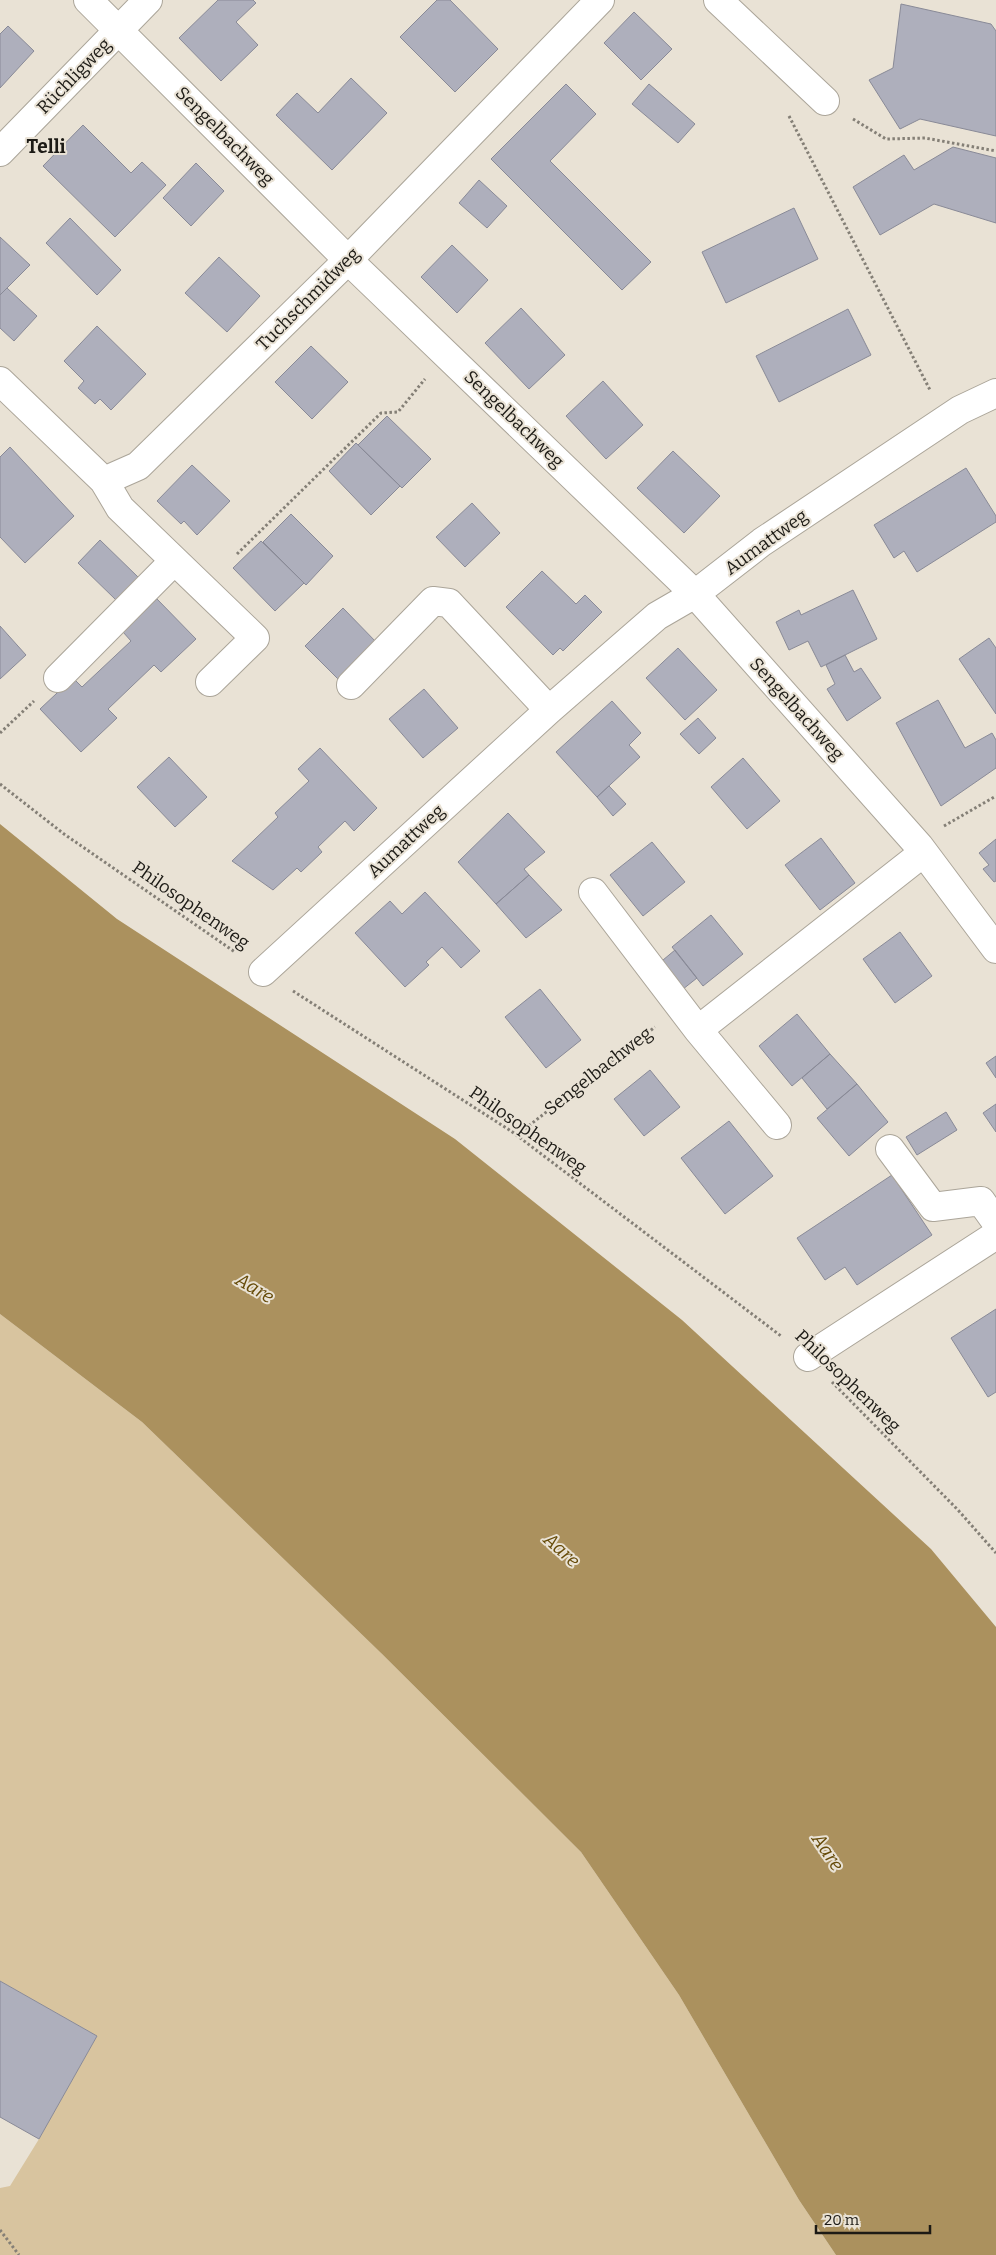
<svg xmlns="http://www.w3.org/2000/svg" width="996" height="2255" viewBox="0 0 996 2255" font-family="Bitter,serif">
  <rect width="100%" height="100%" fill="#e9e2d5"/>
  <path fill="#d8c49f" d="M0,1314l142,108 239,231 200,199 98,143 120,205 37,55h-836v-67l10,-2 29,-47 58,-103 -97,-55z"/>
  <path fill="#ab915e" d="M0,824l117,95 338,220 227,181 249,229 65,78v628h-160l-37,-55 -120,-205 -98,-143 -200,-199 -239,-231 -142,-108z"/>
  <path fill="#aeafbc" stroke="#898a97" d="M218,0h35l3,3 -20,19 22,23 -37,36 -42,-43z
    M437,0h13l48,49 -43,43 -55,-55z
    M901,4l90,20 5,7v105l-76,-17 -20,10 -31,-49 24,-12z
    M634,12l38,37 -31,31 -37,-37z
    M8,26l26,25 -34,37v-54z
    M351,78l36,35 -55,57 -56,-55 21,-22 21,20z
    M566,84l30,30 -46,47 101,101 -29,28 -131,-131z
    M649,84l46,40 -17,19 -46,-39z
    M83,125l48,48 11,-11 24,23 -51,52 -72,-71z
    M953,147l43,11v65l-62,-19 -54,31 -27,-48 51,-32 10,15z
    M196,163l28,28 -33,35 -28,-28z
    M479,180l28,26 -20,22 -28,-25z
    M794,208l24,51 -92,44 -24,-51z
    M70,218l51,52 -24,25 -51,-52z
    M0,237l30,28 -30,30z
    M452,245l36,35 -31,33 -36,-36z
    M219,257l41,39 -33,36 -42,-39z
    M7,288l30,28 -23,25 -14,-13v-33z
    M521,308l44,47 -36,34 -44,-46z
    M848,309l23,46 -92,47 -23,-46z
    M97,326l49,48 -35,36 -11,-11 -5,5 -17,-16 6,-7 -20,-20z
    M311,346l37,36 -36,37 -37,-37z
    M603,381l40,44 -37,34 -40,-43z
    M387,416l44,43 -29,29 -44,-43z
    M356,443l44,43 -29,29 -42,-44z
    M10,447l64,69 -49,47 -25,-26v-80z
    M673,451l47,45 -36,37 -47,-45z
    M192,465l38,36 -33,34 -13,-14 -3,3 -24,-23z
    M966,468l30,48v6l-79,50 -13,-21 -10,7 -20,-33z
    M472,503l28,30 -35,34 -29,-30z
    M291,514l42,42 -27,29 -43,-43z
    M100,540l38,37 -22,23 -38,-37z
    M261,541l43,42 -29,28 -42,-43z
    M542,571l34,33 9,-9 17,17 -39,39 -3,-3 -7,7 -47,-48z
    M853,590l24,49 -56,28 -13,-26 -19,9 -13,-28 23,-12 2,5z
    M157,599l39,40 -35,33 -7,-7 -46,44 9,9 -36,34 -41,-43 33,-31 9,9 49,-46 -8,-9z
    M343,608l35,36 -37,38 -36,-36z
    M0,626l26,29 -26,24z
    M989,638l7,10v66l-37,-55z
    M678,648l39,42 -32,30 -39,-42z
    M845,655l9,17 7,-4 20,30 -34,23 -20,-32 8,-5 -9,-19z
    M424,689l34,39 -35,30 -34,-39z
    M938,700l27,48 27,-15 4,7v28l-55,38 -45,-83z
    M612,701l29,32 -12,12 11,12 -43,40 -41,-45z
    M698,718l18,20 -17,16 -19,-20z
    M320,748l57,60 -23,23 -9,-10 -27,26 4,5 -21,20 -4,-4 -24,22 -41,-29 46,-44 -3,-4 34,-32 -11,-12z
    M169,757l38,40 -32,30 -38,-40z
    M743,758l37,43 -33,28 -36,-42z
    M609,786l17,18 -13,12 -16,-19z
    M508,813l37,39 -21,17 5,6 -33,29 -38,-42z
    M821,838l34,45 -35,27 -35,-45z
    M996,839v42l-2,1 -11,-13 6,-4 -10,-12z
    M652,842l33,40 -42,34 -33,-41z
    M529,875l33,35 -36,28 -30,-34z
    M425,892l55,59 -19,17 -19,-21 -16,15 3,3 -24,22 -50,-54 35,-32 12,13z
    M711,915l32,39 -40,32 -31,-39z
    M900,932l32,44 -37,27 -32,-44z
    M675,950l22,28 -19,15 -21,-28z
    M540,989l41,51 -35,28 -41,-51z
    M797,1014l33,40 -38,32 -33,-40z
    M830,1054l27,30 -30,25 -25,-31z
    M996,1056v22l-10,-15z
    M650,1070l30,37 -36,29 -30,-37z
    M857,1084l31,38 -39,34 -32,-38z
    M996,1104v28l-13,-19z
    M946,1112l11,18 -40,25 -11,-18z
    M729,1121l44,55 -48,38 -44,-56z
    M892,1175l40,60 -75,50 -12,-18 -20,13 -28,-42z
    M996,1309v83l-8,5 -37,-59z
    M0,1981l97,55 -58,103 -39,-22z"/>
  <g fill="none" stroke-linecap="round" stroke-linejoin="round">
    <defs>
      <path id="minor" d="M88,0l260,260 347,334 224,252 77,103
        M718,0l107,101
        M0,152l148,-152
        M0,381l104,100 34,-15 210,-206 252,-260
        M104,481l16,27 135,130 -45,44
        M58,678l116,-117
        M351,685l82,-84 16,2 100,107
        M593,892l105,138 79,95
        M263,972l286,-262 108,-94 38,-22 67,-52 198,-132 36,-17
        M698,1030l225,-177
        M890,1149l43,58 48,-6 15,21
        M808,1357l188,-122"/>
    </defs>
    <use href="#minor" stroke="#aba599" stroke-width="30"/>
    <path stroke="#847f76" stroke-width="3" stroke-dasharray="2.5 2.5" stroke-linecap="butt" d="M789,116l141,274
      M853,119l33,20 39,-1 71,13
      M237,554l144,-141 17,-1 27,-33
      M0,733l34,-32
      M0,784l64,50 171,118
      M944,826l52,-30
      M293,991l218,140 270,205
      M517,1135l138,-108
      M832,1382l126,128 38,43
      M0,2230l19,25"/>
    <use href="#minor" stroke="#fff" stroke-width="28"/>
  </g>
  <g text-anchor="middle" dominant-baseline="central" stroke-width="4" stroke-linejoin="round" paint-order="stroke">
    <g font-size="18" fill="#1c1a15" stroke="#e9e2d5">
      <text transform="translate(74 76) rotate(-46)">Rüchligweg</text>
      <text transform="translate(225 136) rotate(45)">Sengelbachweg</text>
      <text transform="translate(308 299) rotate(-45)">Tuchschmidweg</text>
      <text transform="translate(514 419) rotate(44)">Sengelbachweg</text>
      <text transform="translate(766 542) rotate(-36)">Aumattweg</text>
      <text transform="translate(797 709) rotate(48)">Sengelbachweg</text>
      <text transform="translate(406 841) rotate(-43)">Aumattweg</text>
      <text transform="translate(191 905) rotate(35)">Philosophenweg</text>
      <text transform="translate(598 1071) rotate(-38)">Sengelbachweg</text>
      <text transform="translate(528 1130) rotate(35)">Philosophenweg</text>
      <text transform="translate(848 1381) rotate(44)">Philosophenweg</text>
    </g>
    <g font-size="19" font-weight="bold" fill="#1c1a15" stroke="#e9e2d5">
      <text x="46" y="146">Telli</text>
    </g>
    <g font-size="19" font-style="italic" fill="#664b09" stroke="#e9e2d5">
      <text transform="translate(255 1288) rotate(31)">Aare</text>
      <text transform="translate(562 1550) rotate(42)">Aare</text>
      <text transform="translate(828 1852) rotate(56)">Aare</text>
    </g>
  </g>
  <path d="M816 2225v8h114v-8" fill="none" stroke="#1c1a15" stroke-width="2.5"/>
  <text x="824" y="2225" font-size="15" fill="#1c1a15" stroke="#e9e2d5" stroke-width="4" paint-order="stroke">20 m</text>
</svg>
